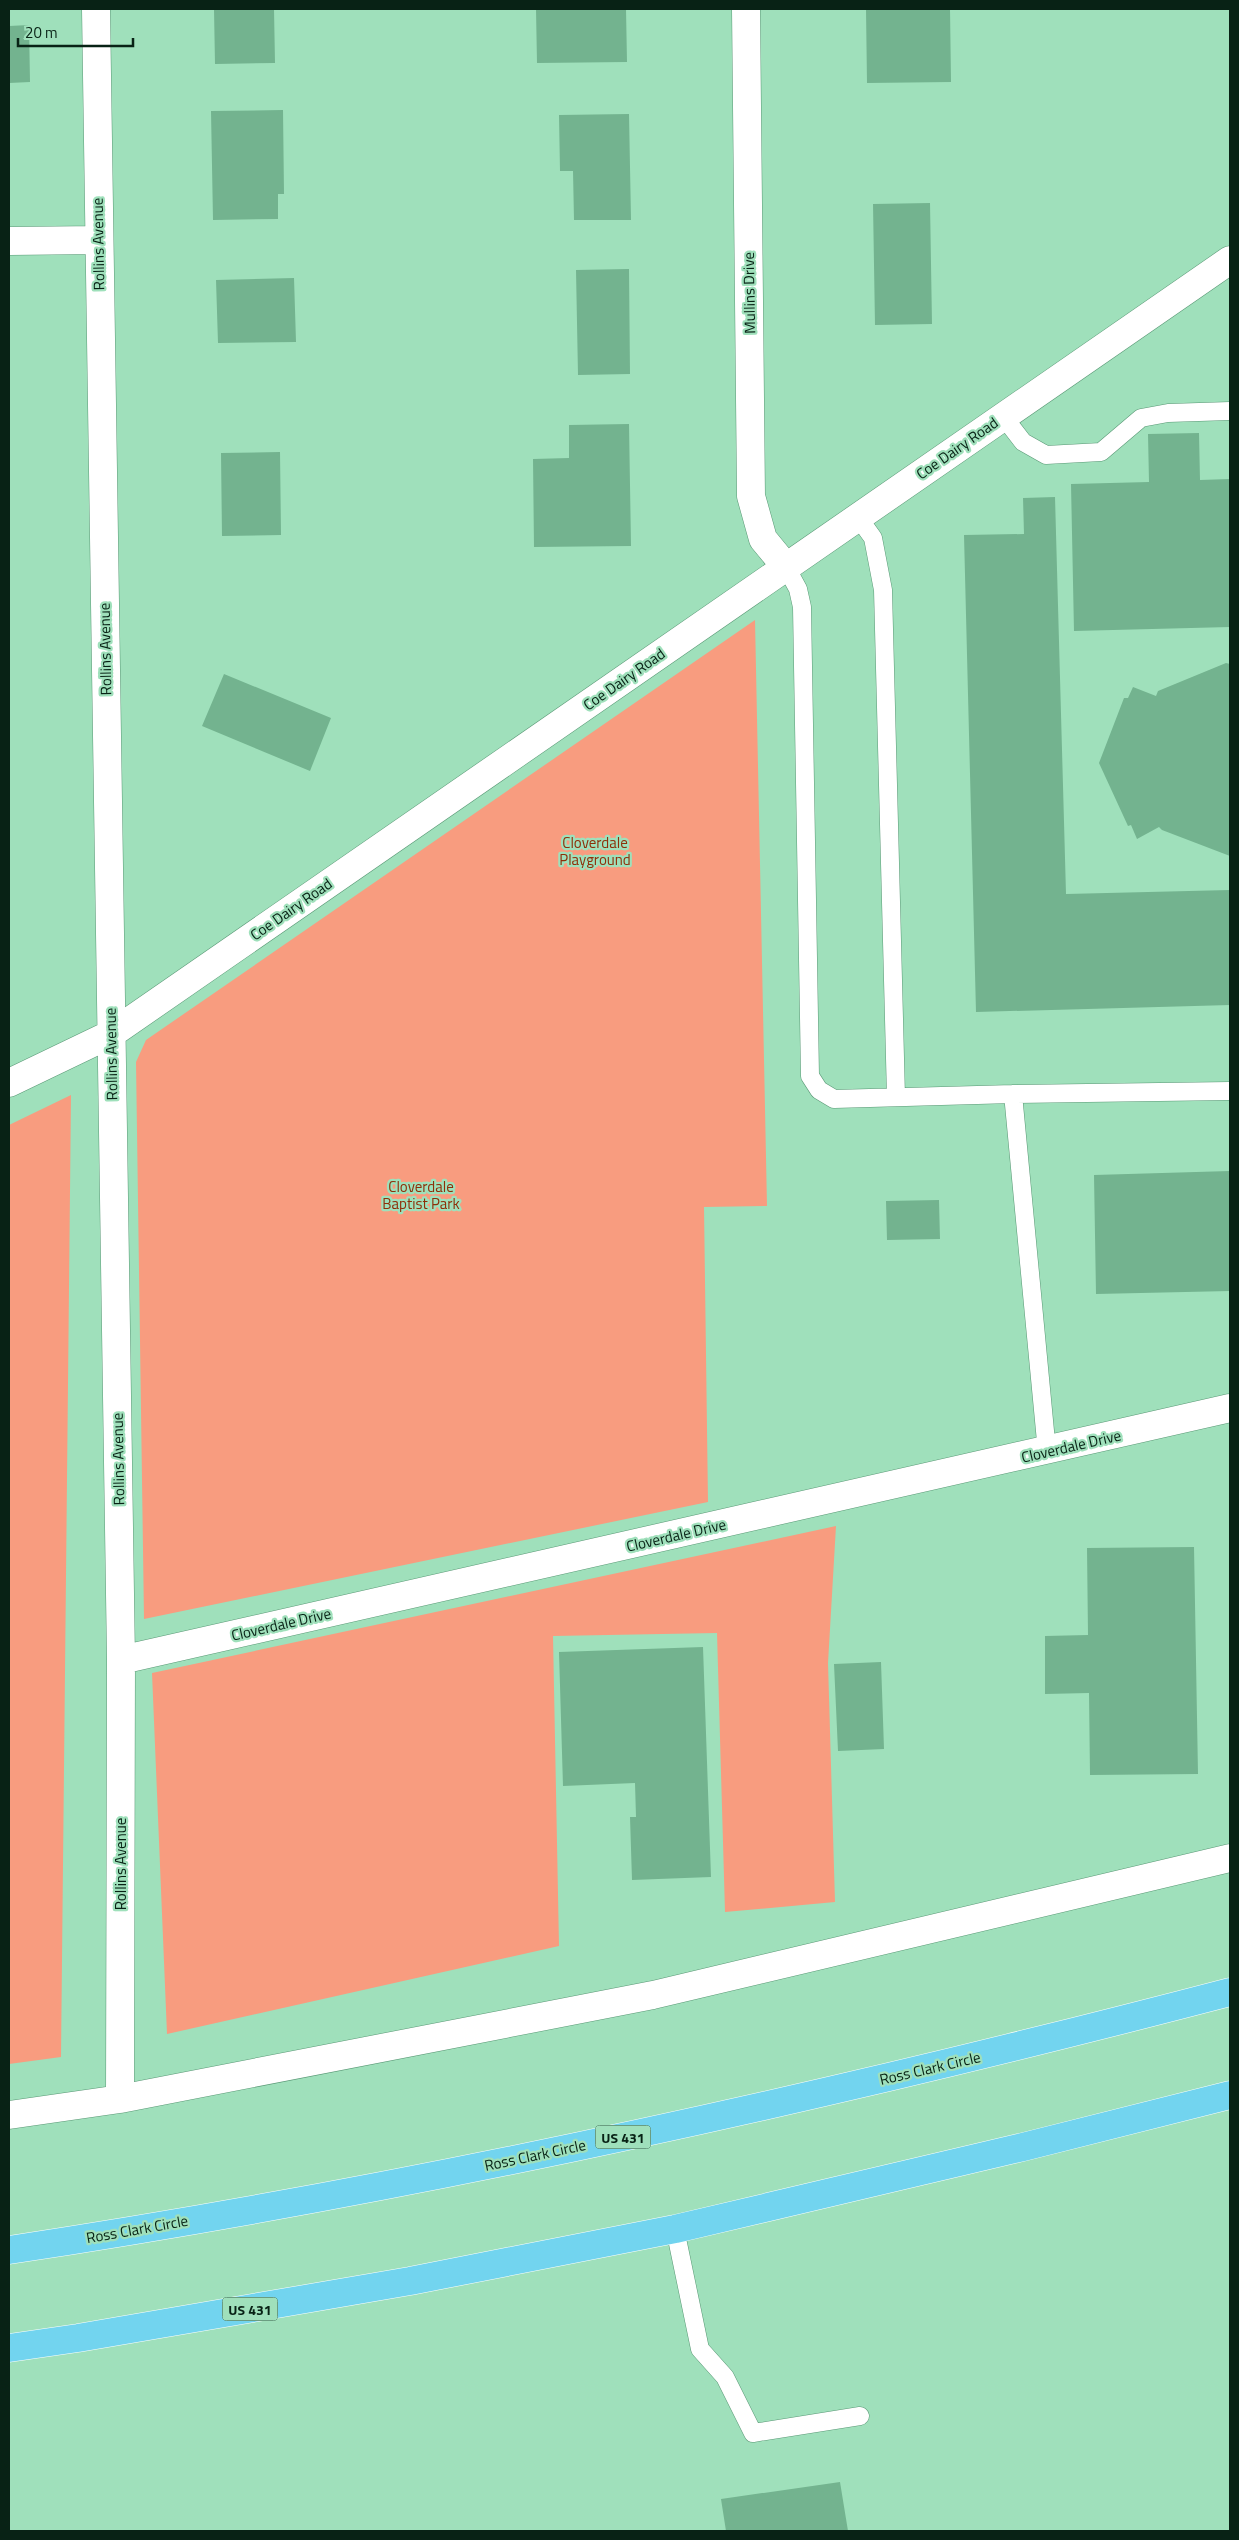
<svg xmlns="http://www.w3.org/2000/svg" width="1239" height="2540" viewBox="0 0 1239 2540" font-family="'Titillium Web',sans-serif">
  <rect width="100%" height="100%" fill="#9fe0bb"/>
  <path fill="#f89c7f" d="M755,620l12,586 -63,1 4,295 -564,117 -8,-557 10,-22z
    M71,1095l-10,962 -52,7v-939z
    M836,1526l-8,137 7,239 -110,10 -8,-279 -164,3 6,310 -392,88 -15,-361z"/>
  <path fill="#73b38f" d="M214,9h60l1,54 -60,1z
    M536,9h90l1,53 -90,1z
    M866,9h84l1,73 -84,1z
    M29,25l1,57 -21,1v-57z
    M283,110l1,84h-6v25l-65,1 -2,-109z
    M629,114l2,106h-57l-1,-49h-13l-1,-56z
    M930,203l2,121 -57,1 -2,-121z
    M629,269l1,105 -52,1 -2,-105z
    M294,278l2,64 -78,1 -2,-63z
    M629,424l2,122 -97,1 -1,-88 36,-1v-33z
    M1199,433l1,47 30,-1v148l-156,4 -3,-147 78,-2 -1,-48z
    M280,452l1,83 -59,1 -1,-83z
    M1055,497l11,397 164,-4v115l-254,7 -12,-477 60,-1 -1,-36z
    M1226,663l4,1v192l-68,-26 -3,-3 -22,12 -6,-14 -3,1 -29,-63 25,-65h4l5,-11 23,9 2,-5z
    M224,674l107,44 -21,53 -108,-45z
    M1230,1171v120l-134,3 -2,-119z
    M939,1200l1,39 -53,1 -1,-39z
    M1194,1547l4,227 -108,1 -1,-82 -44,1v-58l43,-1 -1,-87z
    M703,1647l8,230 -79,3 -2,-63h6l-1,-34 -72,3 -4,-134z
    M881,1662l3,87 -46,2 -4,-87z
    M840,2482l8,49h-122l-5,-32z"/>
  <g fill="none" stroke-linecap="round" stroke-linejoin="round">
    <defs>
      <path id="service" d="M1003,416l20,26 23,13 55,-3 40,-34 27,-5 62,-2
        M858,517l15,21 10,52 13,507
        M786,567l12,22 4,18 8,469 9,14 15,9 179,-5 217,-3
        M1013,1094l34,358
        M675,2229l25,120 25,28 28,56 107,-17"/>
      <path id="minor" d="M96,9l25,1651 -1,439
        M746,9l5,487 12,43 23,28
        M9,241l89,-1
        M9,1083l102,-49 1119,-774
        M121,1660l1109,-252
        M9,2115l111,-16 533,-104 577,-137"/>
      <path id="trunk" d="M9,2250c411,-62 819,-153 1221,-258
        M9,2348l69,-10 332,-57 265,-52 348,-82 207,-52"/>
    </defs>
    <use href="#service" stroke="#599875" stroke-width="19"/>
    <use href="#minor" stroke="#599875" stroke-width="29"/>
    <use href="#trunk" stroke="#fff" stroke-width="29"/>
    <use href="#service" stroke="#fff" stroke-width="18"/>
    <use href="#minor" stroke="#fff" stroke-width="28"/>
    <use href="#trunk" stroke="#72d4ef" stroke-width="28"/>
  </g>
  <g text-anchor="middle" dominant-baseline="central" stroke-width="4.5" stroke-linejoin="round" paint-order="stroke">
    <g fill="#9fe0bb" stroke="#355b47" stroke-width="1">
      <rect x="595.5" y="2125.5" width="55" height="23" rx="4"/>
      <rect x="222.5" y="2297.5" width="55" height="23" rx="4"/>
    </g>
    <g font-size="14" font-weight="bold" fill="#082215">
      <text x="623" y="2137">US 431</text>
      <text x="250" y="2309">US 431</text>
    </g>
    <g font-size="15" fill="#082215" stroke="#9fe0bb">
      <text transform="translate(98 244) rotate(-91)">Rollins Avenue</text>
      <text transform="translate(749 293) rotate(-91)">Mullins Drive</text>
      <text transform="translate(957 448) rotate(-35)">Coe Dairy Road</text>
      <text transform="translate(105 649) rotate(-91)">Rollins Avenue</text>
      <text transform="translate(624 679) rotate(-35)">Coe Dairy Road</text>
      <text transform="translate(291 909) rotate(-35)">Coe Dairy Road</text>
      <text transform="translate(111 1054) rotate(-91)">Rollins Avenue</text>
      <text transform="translate(1071 1446) rotate(-13)">Cloverdale Drive</text>
      <text transform="translate(118 1459) rotate(-91)">Rollins Avenue</text>
      <text transform="translate(676 1535) rotate(-13)">Cloverdale Drive</text>
      <text transform="translate(281 1624) rotate(-13)">Cloverdale Drive</text>
      <text transform="translate(120 1864) rotate(-90)">Rollins Avenue</text>
      <text transform="translate(930 2068) rotate(-13)">Ross Clark Circle</text>
      <text transform="translate(535 2155) rotate(-12)">Ross Clark Circle</text>
      <text transform="translate(137 2229) rotate(-10)">Ross Clark Circle</text>
    </g>
    <g font-size="15" fill="#8e2f09" stroke="#9fe0bb">
      <text x="595" y="842">Cloverdale<tspan x="595" dy="17">Playground</tspan></text>
      <text x="421" y="1186">Cloverdale<tspan x="421" dy="17">Baptist Park</tspan></text>
    </g>
  </g>
  <rect width="1239" height="2540" fill="none" stroke="#082215" stroke-width="20"/>
  <path d="M18 38v8h115v-8" fill="none" stroke="#082215" stroke-width="2.5"/>
  <text x="25" y="38" font-size="15" fill="#082215" stroke="#9fe0bb" stroke-width="4" paint-order="stroke">20 m</text>
</svg>
